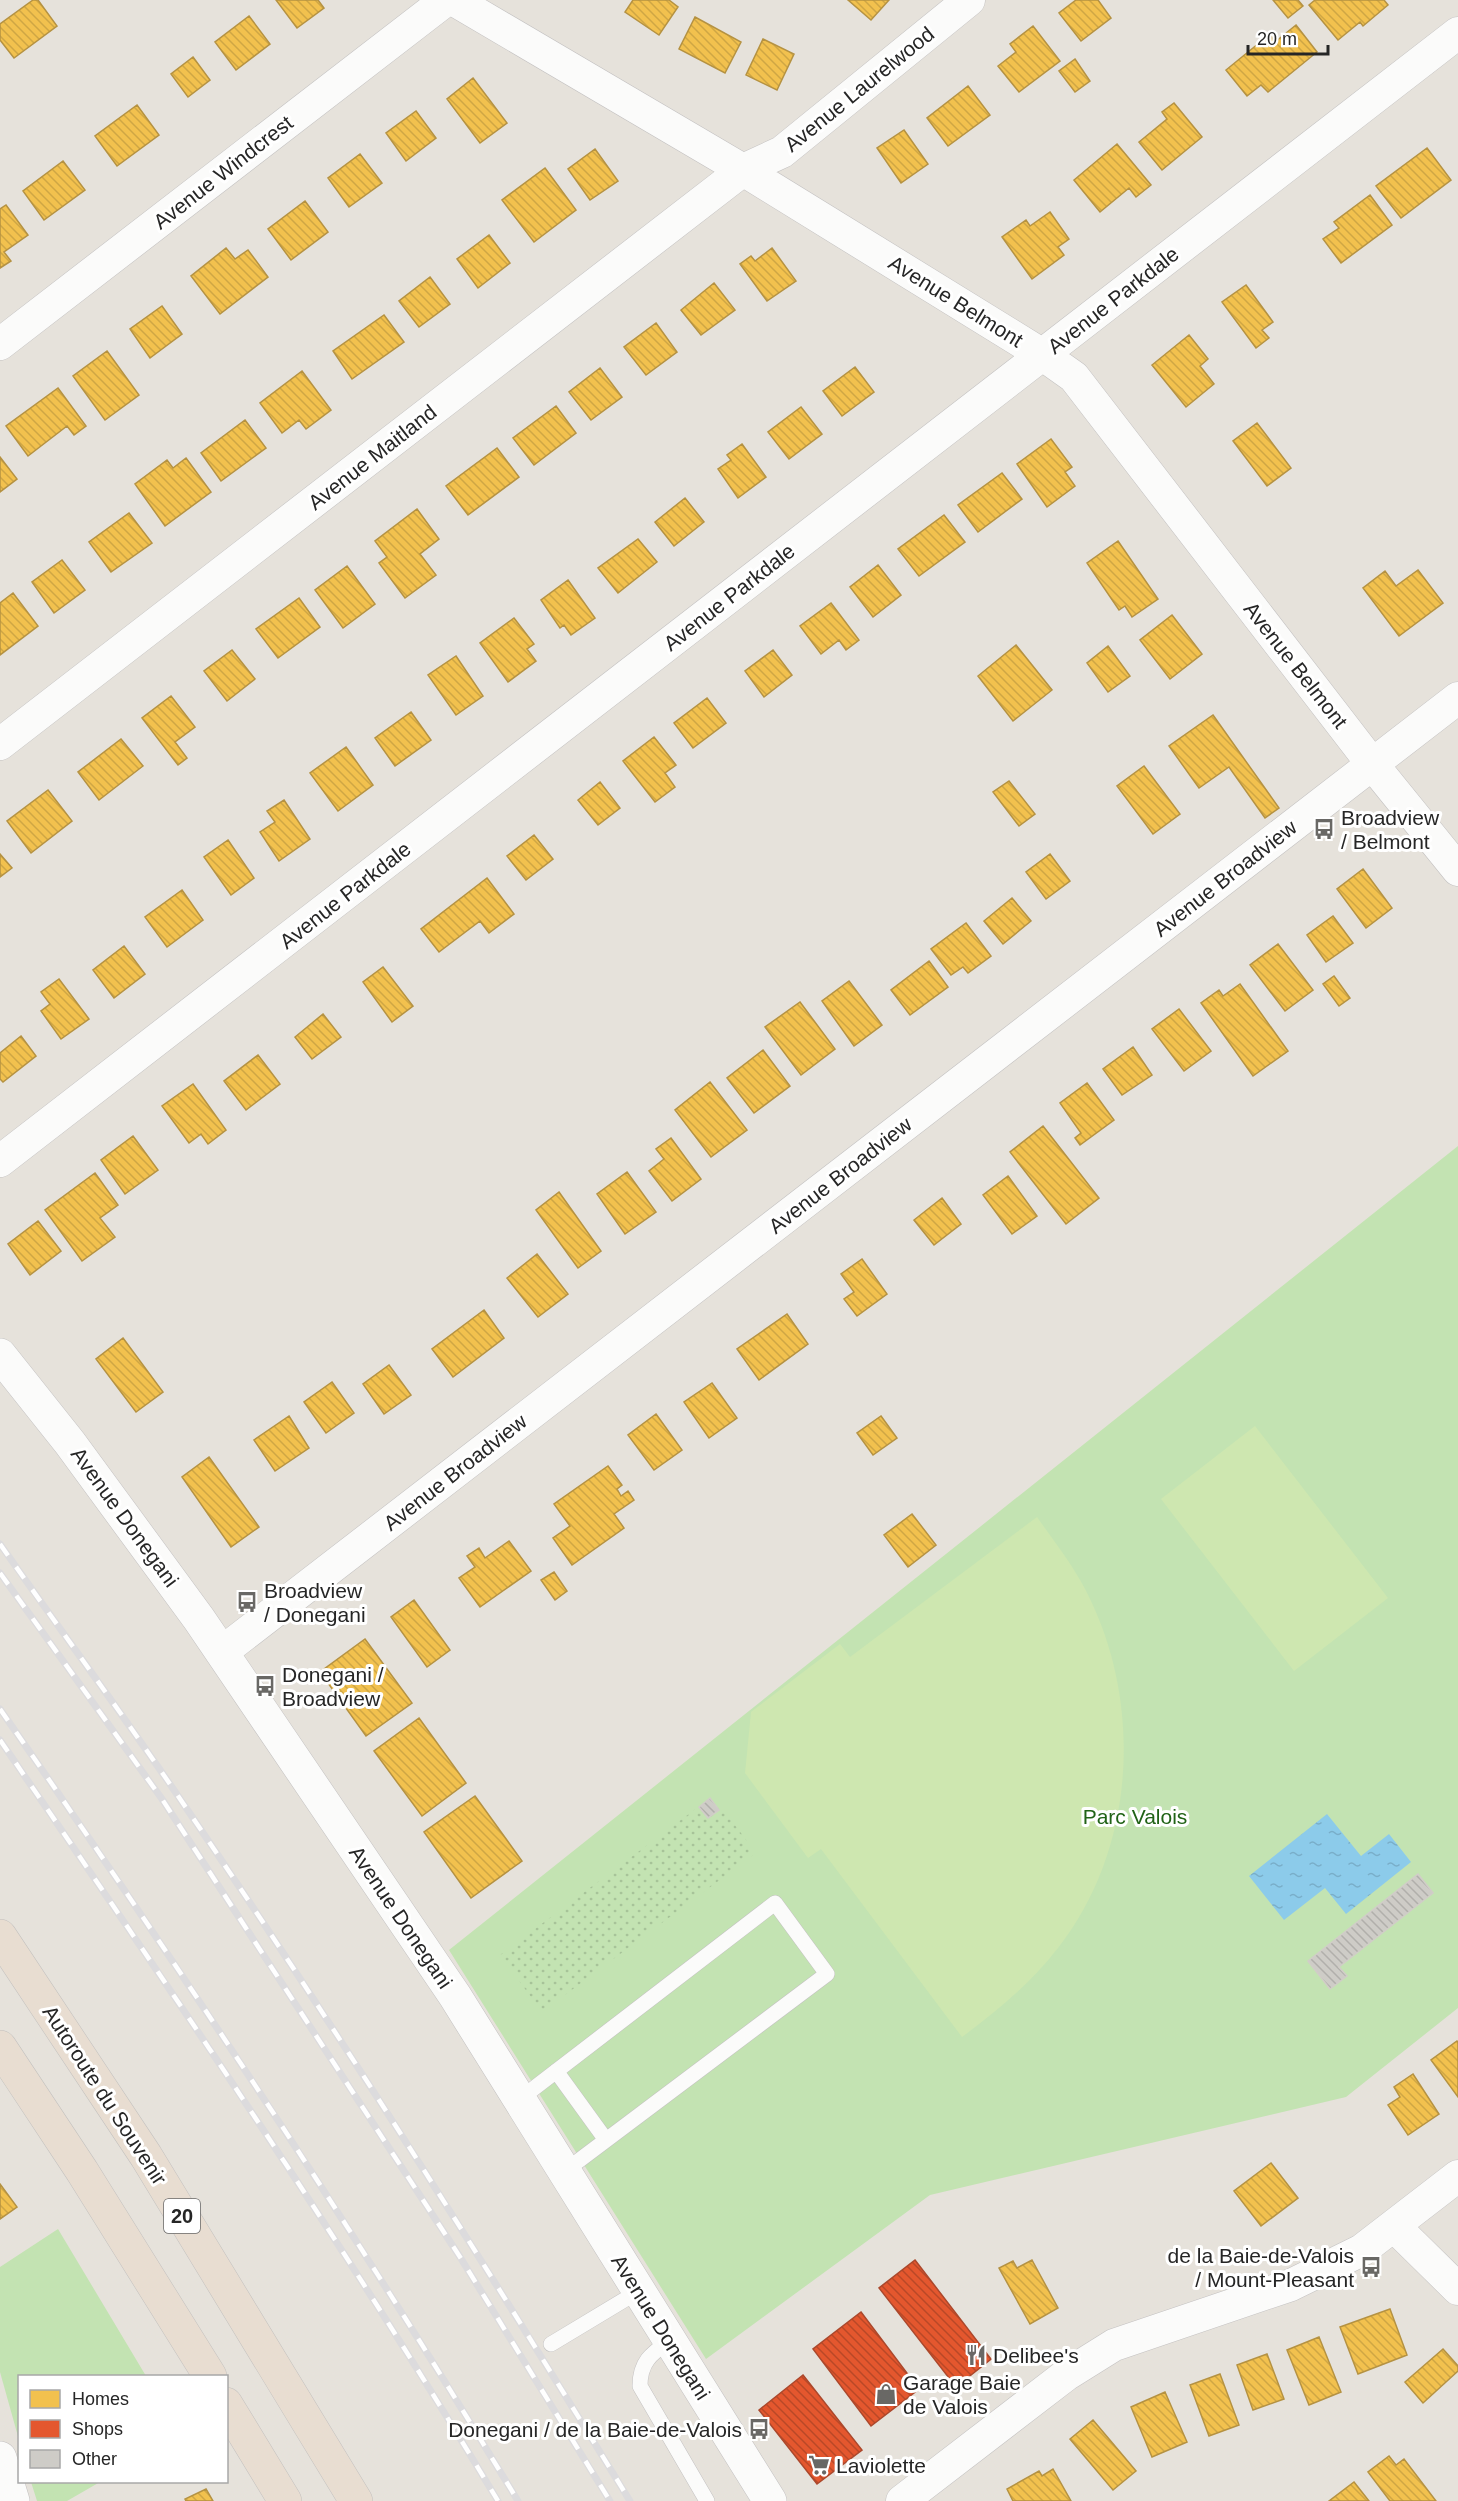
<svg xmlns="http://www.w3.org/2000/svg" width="1458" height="2501" viewBox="0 0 1458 2501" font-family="Arial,sans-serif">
  <defs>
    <pattern id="garden-dots" width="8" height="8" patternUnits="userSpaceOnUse" patternTransform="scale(1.5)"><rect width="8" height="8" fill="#c3e3b2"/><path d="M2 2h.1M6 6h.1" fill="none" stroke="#a7c399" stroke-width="1.8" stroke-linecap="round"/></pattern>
    <pattern id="water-ripples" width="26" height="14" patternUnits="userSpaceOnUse" patternTransform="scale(1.5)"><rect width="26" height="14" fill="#8ccbea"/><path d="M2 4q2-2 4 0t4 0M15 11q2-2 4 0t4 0" fill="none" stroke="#79aec9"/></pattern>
    <pattern id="homes-back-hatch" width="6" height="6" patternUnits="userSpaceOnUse" patternTransform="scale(1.5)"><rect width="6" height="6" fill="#f2c14e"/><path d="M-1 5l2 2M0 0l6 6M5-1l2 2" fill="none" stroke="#cfa644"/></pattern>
    <pattern id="shops-back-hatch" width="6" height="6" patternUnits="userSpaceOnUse" patternTransform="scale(1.5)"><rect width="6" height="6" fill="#e4572e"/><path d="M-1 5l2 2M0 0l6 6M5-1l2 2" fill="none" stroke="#b94827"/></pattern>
    <pattern id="building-back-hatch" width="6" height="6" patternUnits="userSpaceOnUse" patternTransform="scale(1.5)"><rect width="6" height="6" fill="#ceccc7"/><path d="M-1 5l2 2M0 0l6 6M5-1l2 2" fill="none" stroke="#b1afab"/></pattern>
  </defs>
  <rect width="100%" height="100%" fill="#e6e2db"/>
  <path fill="#c3e3b2" d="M1458,1146v862l-112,89 -416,98 -224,164 -257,-409z
    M58,2229l88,147h-126l-1,64 -19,-68v-105z
    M31,2482h69l-33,19h-30z"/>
  <path fill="url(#garden-dots)" d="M713,1796l43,57 -214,159 -42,-57z"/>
  <path fill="#cee7b0" d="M1255,1426l133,172 -94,73 -133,-172z
    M1037,1517c19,27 40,53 54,84 52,110 43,250 -33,347 -28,36 -61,63 -96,89l-141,-188 -13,9 -63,-85 6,-61 89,-68 10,13z"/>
  <path fill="url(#water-ripples)" d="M1327,1814l34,42 28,-22 22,28 -65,52 -21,-26 -41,32 -35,-44z"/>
  <path fill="url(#homes-back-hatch)" stroke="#b59242" stroke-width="1.5" d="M33,0h5l19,26 -43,32 -14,-18v-16z
    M276,0h42l6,8 -27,20z
    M633,0h36l9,7 -19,28 -34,-23z
    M848,0h41l-18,20z
    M1076,0h22l13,18 -30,23 -22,-28z
    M1273,0h25l5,6 -15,12z
    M1315,0h69l4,5 -25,21 -3,-4 -22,18 -29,-35z
    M249,16l21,28 -34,26 -21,-28z
    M695,17l46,25 -16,31 -46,-24z
    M1296,25l21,27 -49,40 -7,-7 -14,11 -21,-26 44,-36 5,8z
    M1033,26l27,35 -41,31 -21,-26 18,-14 -6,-8z
    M763,39l31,15 -17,36 -31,-15z
    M193,57l17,23 -22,17 -17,-23z
    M1075,59l15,22 -15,11 -16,-21z
    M473,78l34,45 -27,20 -33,-44z
    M968,86l22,29 -42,31 -21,-28z
    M1174,103l28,34 -40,33 -23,-28 28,-23 -5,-7z
    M137,105l22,30 -42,31 -22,-30z
    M416,111l20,27 -30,23 -20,-28z
    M904,130l24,34 -27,19 -24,-35z
    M1117,144l34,41 -15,12 -7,-9 -29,24 -26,-32z
    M1427,148l24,32 -50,38 -25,-32z
    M595,149l23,32 -28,19 -22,-31z
    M360,154l22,29 -33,24 -21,-29z
    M63,161l22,29 -41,30 -21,-29z
    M545,168l31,42 -42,32 -32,-42z
    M1370,195l22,30 -51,38 -18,-24 16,-11 -5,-6z
    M305,201l23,31 -37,28 -23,-31z
    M6,205l22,30 -24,17 7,9 -11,7v-59z
    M1050,212l19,27 -11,8 6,8 -32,24 -30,-42 24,-17 4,6z
    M489,235l21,28 -32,25 -21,-29z
    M226,248l9,11 13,-9 20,27 -48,37 -29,-38z
    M772,248l24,33 -29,20 -27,-37 11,-8 4,5z
    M430,277l20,27 -31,23 -20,-26z
    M714,283l21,27 -34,25 -20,-25z
    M1246,285l27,37 -11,8 7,8 -13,10 -34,-46z
    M162,306l20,28 -32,24 -20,-29z
    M384,315l20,27 -52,37 -19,-28z
    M656,323l21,29 -31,23 -22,-28z
    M1189,335l19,24 -8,7 14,18 -28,23 -34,-42z
    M107,351l32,44 -34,25 -32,-44z
    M855,367l19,25 -32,24 -19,-25z
    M600,368l22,29 -31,23 -22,-28z
    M302,371l29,39 -25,19 -7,-9 -17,13 -22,-30z
    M58,388l28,38 -12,9 -7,-9 -39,30 -22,-30z
    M556,406l20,27 -42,32 -21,-27z
    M801,407l21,27 -33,25 -21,-27z
    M245,420l21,28 -45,33 -20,-28z
    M1257,423l34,45 -24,18 -34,-45z
    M1051,439l21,28 -7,5 10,14 -28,21 -30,-43z
    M742,444l24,33 -28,21 -20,-29 13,-9 -4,-5z
    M497,448l22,29 -51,38 -22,-29z
    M0,457l17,22 -17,13z
    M186,458l25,34 -46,34 -30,-42 32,-24 6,8z
    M1002,473l20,26 -44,33 -20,-27z
    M685,498l19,24 -30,24 -19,-24z
    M417,509l22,30 -19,15 16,21 -31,23 -26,-35 8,-6 -12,-16z
    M129,513l23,30 -41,29 -22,-30z
    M944,515l21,27 -46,34 -21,-27z
    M638,539l19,23 -39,31 -20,-25z
    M1118,541l40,58 -26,18 -7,-11 -6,4 -32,-47z
    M62,560l23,30 -31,23 -22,-31z
    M878,565l23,30 -28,22 -23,-30z
    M347,566l28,38 -32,24 -28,-38z
    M1418,570l25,33 -44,33 -36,-48 22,-17 11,15z
    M568,580l27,38 -24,17 -7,-10 -4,3 -19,-28z
    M13,593l25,33 -38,29v-52z
    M299,598l21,29 -42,31 -22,-29z
    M831,603l28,37 -13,10 -7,-10 -18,14 -21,-28z
    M1172,615l30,39 -32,25 -30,-39z
    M514,618l20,26 -7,5 9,12 -28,21 -28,-39z
    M1016,645l36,45 -39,31 -35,-45z
    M1108,646l22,30 -22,16 -21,-29z
    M232,650l23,29 -28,22 -23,-30z
    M773,650l19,25 -28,22 -19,-26z
    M456,656l27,40 -27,19 -28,-40z
    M171,696l24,31 -20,15 12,16 -9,7 -36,-47z
    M707,698l19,25 -33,25 -19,-25z
    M411,712l20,28 -36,26 -20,-28z
    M1213,715l66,93 -14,10 -36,-51 -30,21 -30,-42z
    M654,737l22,28 -11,8 10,14 -20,15 -32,-41z
    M121,739l22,27 -44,34 -21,-28z
    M346,747l27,38 -35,26 -28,-38z
    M1144,766l36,48 -27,20 -36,-48z
    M1009,781l26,33 -16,12 -26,-34z
    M600,782l20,26 -22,17 -20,-25z
    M48,790l24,31 -41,32 -24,-32z
    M284,800l26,39 -31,22 -19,-29 15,-10 -8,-11z
    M534,835l19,24 -27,21 -19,-24z
    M228,840l26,38 -23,17 -27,-38z
    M0,854l12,14 -12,9z
    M1050,854l20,27 -24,18 -20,-27z
    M1363,869l29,39 -26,20 -29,-39z
    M487,878l27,36 -25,19 -9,-12 -41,31 -18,-23z
    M182,890l21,30 -36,27 -22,-30z
    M1012,898l19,23 -28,23 -19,-23z
    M1333,916l20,27 -27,19 -19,-27z
    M966,923l25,33 -23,17 -5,-6 -12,8 -20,-26z
    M1278,944l35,46 -28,21 -35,-46z
    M124,946l21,28 -31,24 -21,-28z
    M929,961l19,26 -38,28 -19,-25z
    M383,967l30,39 -21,16 -29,-40z
    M1334,976l16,22 -11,8 -16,-22z
    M59,979l30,40 -28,20 -20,-28 9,-7 -9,-12z
    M849,981l33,44 -28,21 -32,-45z
    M1240,984l48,67 -35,25 -52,-73 18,-13 4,6z
    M800,1002l35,47 -34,26 -36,-48z
    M1179,1009l32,42 -27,20 -32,-42z
    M323,1014l18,23 -29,22 -17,-22z
    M21,1036l15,20 -33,26 -3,-3v-26z
    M1133,1047l19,28 -30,20 -19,-26z
    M763,1050l27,36 -36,27 -27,-35z
    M258,1055l22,29 -34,26 -22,-29z
    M710,1082l37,48 -36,27 -36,-47z
    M1087,1083l27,37 -34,25 -5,-7 6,-5 -21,-30z
    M193,1084l33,46 -18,14 -7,-10 -12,9 -27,-37z
    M1043,1126l56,72 -33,26 -56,-72z
    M133,1136l25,34 -33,24 -24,-34z
    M671,1138l30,41 -29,22 -23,-30 15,-12 -8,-10z
    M627,1172l29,40 -31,22 -28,-40z
    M95,1173l23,32 -18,13 15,19 -33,24 -37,-51z
    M1008,1176l29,40 -25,18 -29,-39z
    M559,1192l42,59 -23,17 -42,-58z
    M942,1198l19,26 -27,21 -20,-25z
    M38,1221l23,30 -31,24 -22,-31z
    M537,1254l31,40 -30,23 -31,-39z
    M862,1259l25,35 -30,22 -13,-17 10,-7 -13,-18z
    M484,1310l20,28 -51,39 -21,-28z
    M787,1314l21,30 -49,36 -22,-31z
    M123,1338l40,54 -27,20 -40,-53z
    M389,1365l22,30 -27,19 -21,-30z
    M332,1382l22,31 -28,20 -22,-31z
    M712,1383l25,35 -28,20 -25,-36z
    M656,1414l26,36 -28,20 -26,-35z
    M289,1416l20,32 -34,23 -21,-31z
    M881,1416l16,22 -24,17 -16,-22z
    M209,1457l50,70 -28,20 -49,-70z
    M608,1466l14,19 -5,4 4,7 7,-5 6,9 -20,14 10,14 -52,37 -19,-27 17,-12 -16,-22z
    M912,1514l24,31 -28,22 -24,-32z
    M509,1541l22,30 -51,36 -21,-29 16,-11 -8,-11 12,-8 6,10z
    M554,1572l13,19 -12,9 -14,-20z
    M414,1600l36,50 -23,17 -36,-50z
    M365,1639l47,64 -46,33 -46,-64z
    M419,1718l47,65 -44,33 -48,-65z
    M475,1796l47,65 -51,37 -47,-66z
    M1457,2041l1,1v55l-27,-37z
    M1413,2074l26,40 -31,21 -20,-30 12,-8 -6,-10z
    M1271,2163l27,35 -37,28 -27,-35z
    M0,2184l17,23 -17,12z
    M1032,2260l26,48 -28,16 -31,-56 14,-7 4,7z
    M1390,2309l17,46 -49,19 -18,-47z
    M1319,2337l22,55 -32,13 -22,-55z
    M1443,2349l15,17v5l-35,32 -18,-21z
    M1267,2354l17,45 -31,11 -16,-45z
    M1220,2374l19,51 -30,11 -19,-51z
    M1165,2392l22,50 -35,15 -21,-50z
    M1093,2420l43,51 -23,19 -43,-51z
    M1389,2456l7,9 8,-6 32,42h-46l-22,-29z
    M1053,2469l18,32h-58l-6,-12 32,-18 3,5z
    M1354,2482l15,19h-40z
    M206,2489l7,12h-27l-1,-2z"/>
  <path fill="url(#shops-back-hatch)" stroke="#ab482c" stroke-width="1.5" d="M915,2260l76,99 -35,28 -77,-99z
    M861,2312l58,77 -48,37 -58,-77z
    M803,2375l59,75 -45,34 -58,-74z"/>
  <path fill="url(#building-back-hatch)" stroke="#d1cdc8" stroke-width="1.5" d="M710,1798l9,12 -11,8 -9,-11z
    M1418,1874l15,19 -94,74 8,9 -17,13 -22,-28z"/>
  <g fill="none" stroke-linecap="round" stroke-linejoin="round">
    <defs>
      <path id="lane" d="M556,2071l50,69
        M520,2099l255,-196 52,71 -262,197
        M669,2341c-18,13 -29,21 -29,45l67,115
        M551,2344l88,-53"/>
      <path id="street" d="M454,0l289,170 300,185 31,22 299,388 85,105
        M0,344l446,-344
        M0,744l743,-574 39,-18 187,-152
        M0,1161l1458,-1128
        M222,1652l1236,-954
        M1394,2226l64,63
        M902,2501l164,-126 48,-30 177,-60 71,-35 96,-74"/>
      <path id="secondary" d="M0,1355l70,88 129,176 256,377 315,505
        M0,2458l13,43"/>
      <path id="highway" d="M0,1936l146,220 210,345
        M0,2047l82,124 128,205
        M226,2404l59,97"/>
    </defs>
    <use href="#lane" stroke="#c3c1c1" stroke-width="16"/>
    <use href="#street" stroke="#c3c1c1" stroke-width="33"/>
    <use href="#secondary" stroke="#c3c1c1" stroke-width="34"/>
    <use href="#highway" stroke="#c3c1bf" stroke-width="34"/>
    <use href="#lane" stroke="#fbfbfa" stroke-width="15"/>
    <use href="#street" stroke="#fbfbfa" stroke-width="32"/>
    <use href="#secondary" stroke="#fbfbfa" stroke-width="33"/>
    <use href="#highway" stroke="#e8ddd1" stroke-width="33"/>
    <defs>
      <path id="rail" d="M0,1544c58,83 119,165 176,249 158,232 308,469 454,708
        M0,1573l162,226 298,458 150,244
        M0,1709c180,259 355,522 518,792
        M0,1740c171,250 342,501 498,761"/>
    </defs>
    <use href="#rail" stroke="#dcdbdd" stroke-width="7"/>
    <use href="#rail" stroke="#fff" stroke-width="4.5" stroke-dasharray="14" stroke-linecap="butt"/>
  </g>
  <defs>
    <symbol id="bus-bare" viewBox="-9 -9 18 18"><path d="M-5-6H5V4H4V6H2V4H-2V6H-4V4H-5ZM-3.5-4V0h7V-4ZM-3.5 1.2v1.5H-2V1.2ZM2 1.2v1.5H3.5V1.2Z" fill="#696865" stroke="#fff" stroke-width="2.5" paint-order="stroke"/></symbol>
    <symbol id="restaurant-bare" viewBox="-9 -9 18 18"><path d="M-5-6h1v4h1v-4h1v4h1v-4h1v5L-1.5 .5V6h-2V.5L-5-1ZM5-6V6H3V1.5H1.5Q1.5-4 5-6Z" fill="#696865" stroke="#fff" stroke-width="2.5" paint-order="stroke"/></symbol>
    <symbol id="shop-bare" viewBox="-9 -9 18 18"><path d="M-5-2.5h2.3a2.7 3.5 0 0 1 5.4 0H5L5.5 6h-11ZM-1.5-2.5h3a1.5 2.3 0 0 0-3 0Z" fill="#696865" stroke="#fff" stroke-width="2.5" paint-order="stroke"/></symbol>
    <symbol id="supermarket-bare" viewBox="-9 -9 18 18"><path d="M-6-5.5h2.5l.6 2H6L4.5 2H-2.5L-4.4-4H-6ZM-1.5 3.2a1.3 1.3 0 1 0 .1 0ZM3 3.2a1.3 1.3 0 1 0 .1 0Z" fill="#696865" stroke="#fff" stroke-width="2.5" paint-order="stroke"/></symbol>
  </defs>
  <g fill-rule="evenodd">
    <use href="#bus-bare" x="1309" y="814" width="30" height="30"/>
    <use href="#bus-bare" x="232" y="1587" width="30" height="30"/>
    <use href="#bus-bare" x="250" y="1671" width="30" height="30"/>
    <use href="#bus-bare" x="1356" y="2252" width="30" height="30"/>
    <use href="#restaurant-bare" x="961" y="2340" width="30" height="30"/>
    <use href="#shop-bare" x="871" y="2379" width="30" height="30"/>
    <use href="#bus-bare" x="744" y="2414" width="30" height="30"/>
    <use href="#supermarket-bare" x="804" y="2450" width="30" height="30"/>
  </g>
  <g text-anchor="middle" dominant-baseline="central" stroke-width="6" stroke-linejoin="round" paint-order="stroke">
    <rect fill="#fff" stroke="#676767" stroke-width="1.5" x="164" y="2199" width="36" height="34" rx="4.5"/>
    <g font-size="20" font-weight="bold" fill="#262626">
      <text x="182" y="2216">20</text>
    </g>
    <g font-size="21" fill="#262626" stroke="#fff">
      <text transform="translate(859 89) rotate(-39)">Avenue Laurelwood</text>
      <text transform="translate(223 172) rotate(-38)">Avenue Windcrest</text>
      <text transform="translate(1113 300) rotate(-38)">Avenue Parkdale</text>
      <text transform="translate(956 301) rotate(32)">Avenue Belmont</text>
      <text transform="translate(372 457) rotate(-38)">Avenue Maitland</text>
      <text transform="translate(729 597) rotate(-38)">Avenue Parkdale</text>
      <text transform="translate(1296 665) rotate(52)">Avenue Belmont</text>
      <text transform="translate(1225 878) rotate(-38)">Avenue Broadview</text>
      <text transform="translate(345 895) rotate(-38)">Avenue Parkdale</text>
      <text transform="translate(840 1175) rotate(-38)">Avenue Broadview</text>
      <text transform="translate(455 1472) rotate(-38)">Avenue Broadview</text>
      <text transform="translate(125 1517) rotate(54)">Avenue Donegani</text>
      <text transform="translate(401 1917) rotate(56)">Avenue Donegani</text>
      <text transform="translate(105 2095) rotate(57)">Autoroute du Souvenir</text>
      <text transform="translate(661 2327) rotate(58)">Avenue Donegani</text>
    </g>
    <g font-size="21" fill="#262626" stroke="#fff" text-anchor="start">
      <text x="1341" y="817">Broadview<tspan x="1341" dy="24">/ Belmont</tspan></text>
      <text x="264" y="1590">Broadview<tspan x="264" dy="24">/ Donegani</tspan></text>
      <text x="282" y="1674">Donegani /<tspan x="282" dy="24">Broadview</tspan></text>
      <text x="1354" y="2255" text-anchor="end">de la Baie-de-Valois<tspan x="1354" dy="24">/ Mount-Pleasant</tspan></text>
      <text x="993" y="2355">Delibee's</text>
      <text x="903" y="2382">Garage Baie<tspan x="903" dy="24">de Valois</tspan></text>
      <text x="742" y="2429" text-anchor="end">Donegani / de la Baie-de-Valois</text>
      <text x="836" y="2465">Laviolette</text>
    </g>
    <g font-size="21" fill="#216317" stroke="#fff">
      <text x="1135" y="1816">Parc Valois</text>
    </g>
  </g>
  <rect x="18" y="2375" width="210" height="108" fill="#ffffff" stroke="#a8a8a8" stroke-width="1.5"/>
  <rect x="30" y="2390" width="30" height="18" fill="#f2c14e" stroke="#a8a8a8" stroke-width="1.5"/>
  <text x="72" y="2405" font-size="18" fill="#262626">Homes</text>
  <rect x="30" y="2420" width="30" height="18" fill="#e4572e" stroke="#a8a8a8" stroke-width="1.5"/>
  <text x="72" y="2435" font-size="18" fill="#262626">Shops</text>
  <rect x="30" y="2450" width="30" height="18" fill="#ceccc7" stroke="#a8a8a8" stroke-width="1.5"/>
  <text x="72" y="2465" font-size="18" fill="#262626">Other</text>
  <path d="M1248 45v9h80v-9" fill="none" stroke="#262626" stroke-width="3"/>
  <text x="1257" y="45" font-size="18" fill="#262626" stroke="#ffffff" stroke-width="4.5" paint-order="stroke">20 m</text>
</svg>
